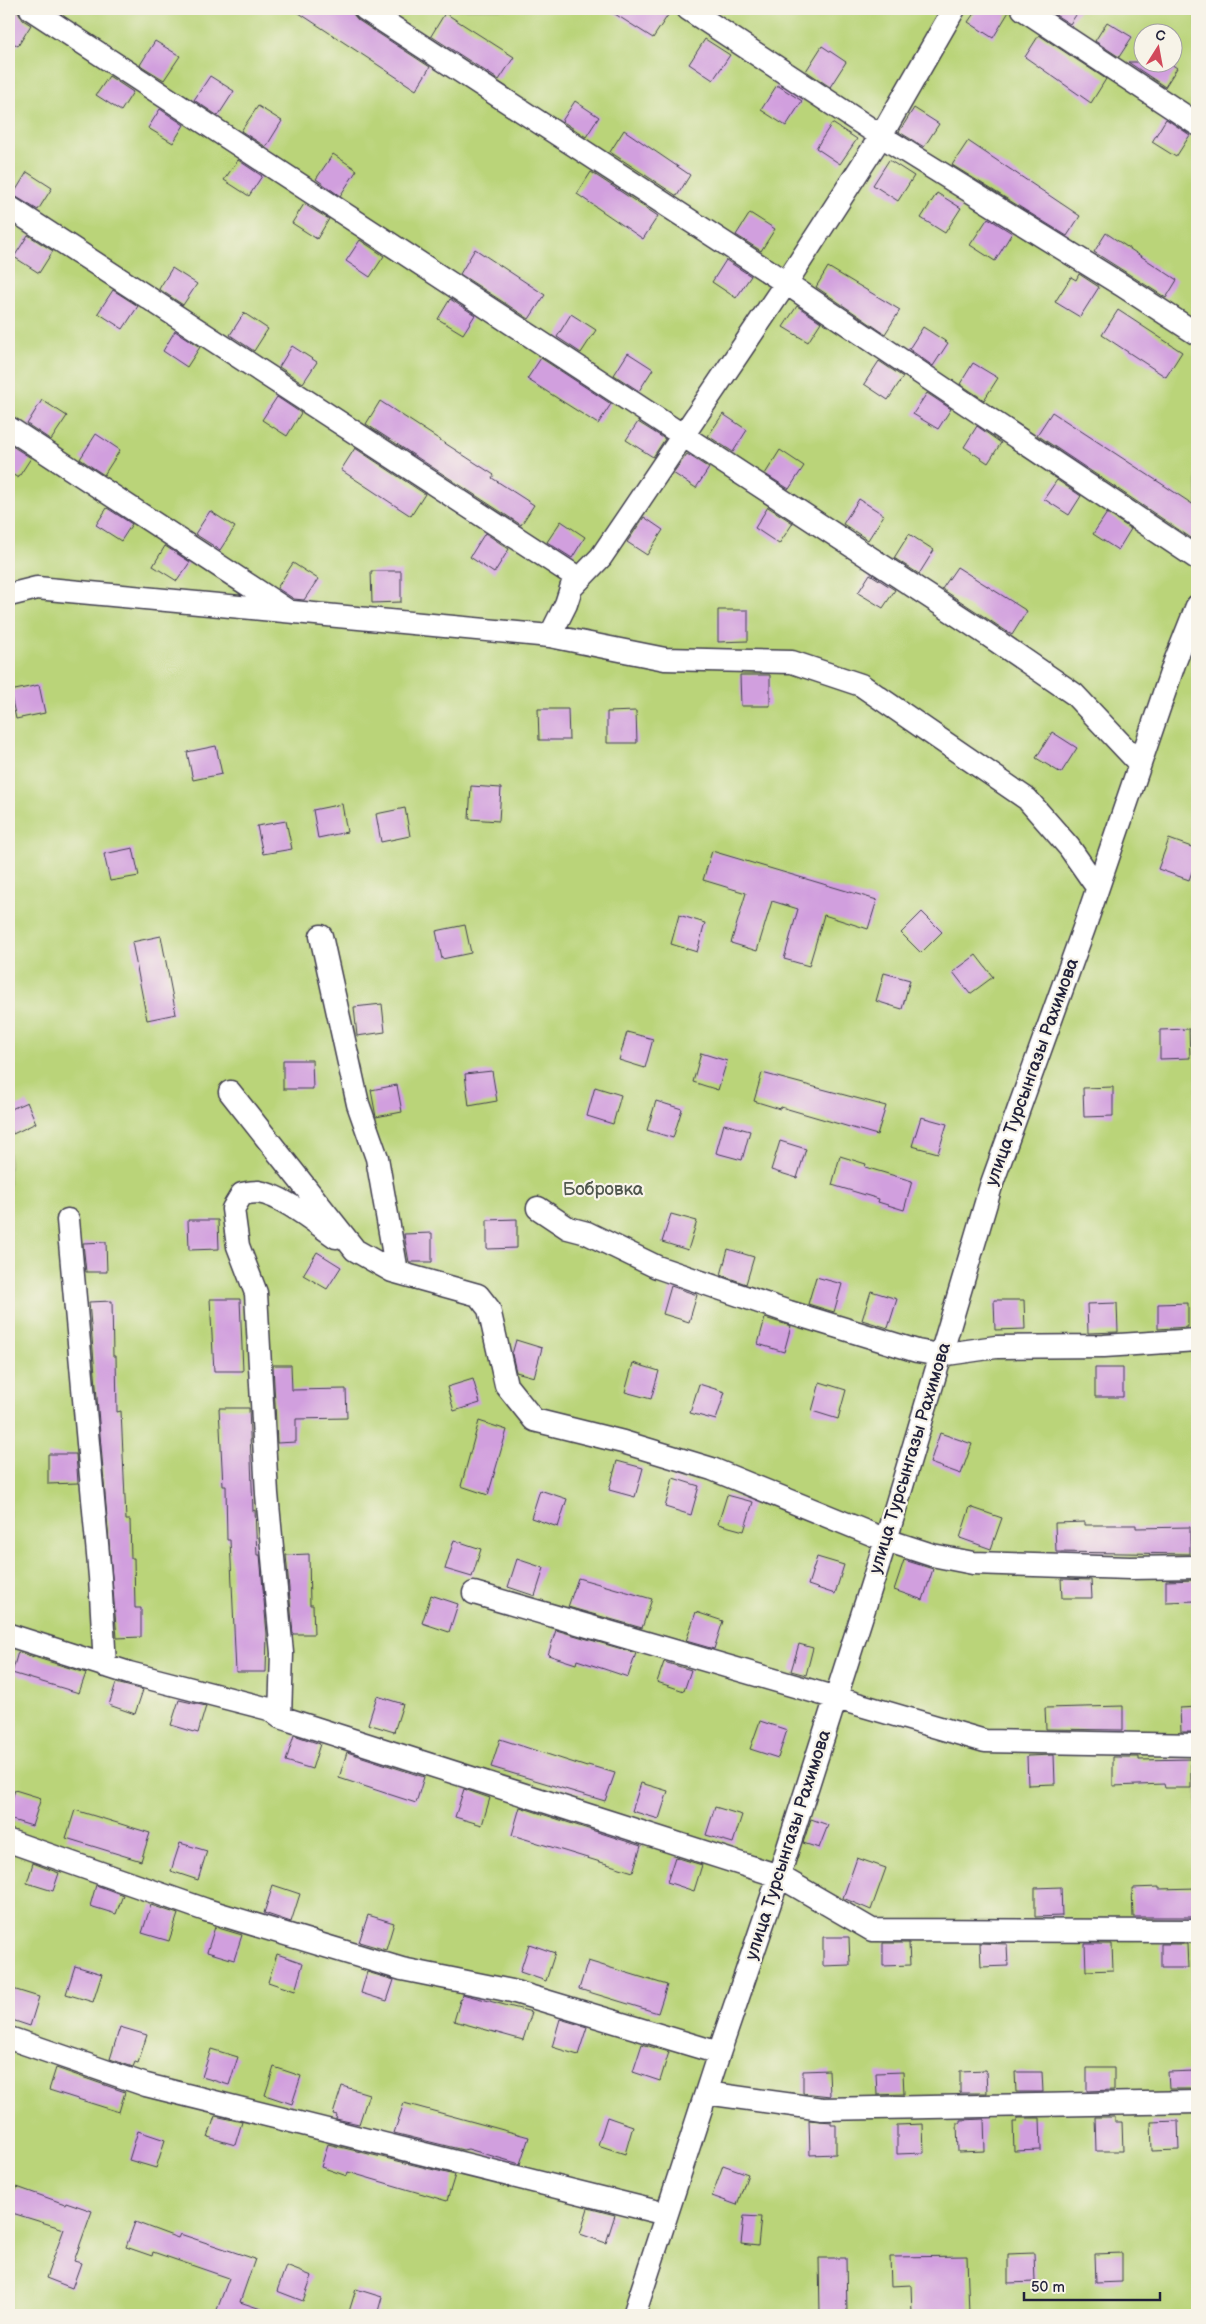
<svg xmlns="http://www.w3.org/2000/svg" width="1206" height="2324" viewBox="0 0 1206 2324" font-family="'Balsamiq Sans',sans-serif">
  <rect width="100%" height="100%" fill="#f7f3e8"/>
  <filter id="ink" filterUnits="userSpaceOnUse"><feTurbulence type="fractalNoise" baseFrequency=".02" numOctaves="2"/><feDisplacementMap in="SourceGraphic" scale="10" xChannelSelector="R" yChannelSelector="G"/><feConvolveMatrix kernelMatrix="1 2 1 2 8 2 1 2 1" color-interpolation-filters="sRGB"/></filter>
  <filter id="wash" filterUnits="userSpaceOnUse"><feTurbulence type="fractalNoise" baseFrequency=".0096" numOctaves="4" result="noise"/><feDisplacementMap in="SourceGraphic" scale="20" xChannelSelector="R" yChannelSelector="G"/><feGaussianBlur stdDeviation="1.12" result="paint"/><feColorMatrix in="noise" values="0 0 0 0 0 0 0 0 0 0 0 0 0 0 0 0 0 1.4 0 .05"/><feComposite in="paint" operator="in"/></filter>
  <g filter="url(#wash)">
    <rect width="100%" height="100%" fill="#f3ddc0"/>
    <path fill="#bad479" stroke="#6e7b5a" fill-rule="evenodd" d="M9,9h1188v2306h-1188zM1144,32h30v30h-30z"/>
    <g id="blocks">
      <path fill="#d19fde" d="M9,9l9,2 5,9 8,5 -13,21 -9,-6z
        M293,9h56l9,11 72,47 -14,23z
        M607,9h65l-19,29z
        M977,9h33v1l-17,28 -25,-16z
        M1046,9h34l-10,15z
        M445,13l69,44 -15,23 -68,-44z
        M1107,22l25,15 -13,20 -24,-16z
        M1039,35l67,44 -15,24 -66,-46z
        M705,39l25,16 -17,25 -24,-16z
        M155,41l25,15 -16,24 -24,-15z
        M822,46l24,16 -16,25 -24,-16z
        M1128,62h40l9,6 -12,19z
        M109,76l24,16 -12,19 -25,-16z
        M210,76l24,15 -16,25 -24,-16z
        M777,85l25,16 -16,25 -25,-16z
        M575,101l24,16 -13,20 -24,-16z
        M258,106l24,15 -16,26 -25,-16z
        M914,108l25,16 -15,23 -25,-15z
        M160,109l24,16 -11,18 -25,-15z
        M1166,119l24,16 -14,22 -24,-15z
        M832,123l25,16 -17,25 -24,-16z
        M624,130l66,45 -13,21 -67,-44z
        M968,141l112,75 -13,20 -115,-71z
        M333,154l24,16 -17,26 -24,-17z
        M238,160l24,16 -13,20 -25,-16z
        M889,160l25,16 -16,25 -25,-16z
        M27,172l25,16 -14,22 -25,-15z
        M591,172l67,44 -15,23 -66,-45z
        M937,193l24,15 -16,25 -24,-15z
        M304,204l25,15 -12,20 -25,-16z
        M750,213l25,16 -14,22 -25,-16z
        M988,218l24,15 -17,28 -25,-16z
        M1106,233l71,47 -11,18 -72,-46z
        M28,235l25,16 -14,22 -25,-16z
        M360,240l24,16 -14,21 -24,-16z
        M475,249l70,46 -16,24 -69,-45z
        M726,260l25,16 -15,22 -24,-16z
        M828,267l72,43 -15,24 -69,-47z
        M172,268l25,16 -14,21 -24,-16z
        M1079,274l20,13 -19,30 -25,-15 16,-25 5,3z
        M113,290l25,16 -15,23 -25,-16z
        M450,299l25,16 -12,19 -25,-15z
        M797,306l24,16 -13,20 -25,-15z
        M1118,310l64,42 -16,25 -64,-42z
        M244,313l24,16 -14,22 -24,-16z
        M571,314l25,16 -15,23 -24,-16z
        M923,327l25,16 -15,23 -24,-17z
        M175,331l25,16 -13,20 -24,-16z
        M292,346l25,16 -14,21 -24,-16z
        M628,353l25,16 -14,22 -25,-16z
        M541,358l70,46 -13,20 -71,-45z
        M879,361l24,16 -15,23 -24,-16z
        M973,363l25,15 -14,22 -24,-16z
        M927,393l24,16 -13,20 -25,-15z
        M277,397l24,16 -14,23 -25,-16z
        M42,400l25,16 -16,24 -24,-16z
        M380,401l114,74 -2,3 42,27 -13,20 -155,-101z
        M1052,412l145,95v35l-160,-107z
        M723,414l24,16 -14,22 -25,-16z
        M638,422l27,17 -12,18 -27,-17z
        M977,426l24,17 -13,20 -24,-16z
        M96,434l24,16 -16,25 -24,-16z
        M9,444l22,14 -13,20 -9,-6z
        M355,448l70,46 -14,22 -70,-46z
        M780,450l24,16 -15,23 -24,-15z
        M687,454l22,14 -13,20 -23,-15z
        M1057,480l24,16 -12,19 -25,-16z
        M859,499l25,16 -16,25 -25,-16z
        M768,507l25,16 -14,21 -24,-16z
        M107,508l25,16 -11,17 -25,-16z
        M210,511l25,16 -15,23 -25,-16z
        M1107,513l24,16 -13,21 -25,-16z
        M644,517l19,13 -16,25 -20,-13z
        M561,521l24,16 -13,21 -25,-16z
        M485,533l24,16 -15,24 -24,-16z
        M909,534l25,16 -15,24 -25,-16z
        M165,546l25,16 -13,19 -24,-15z
        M293,563l25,16 -14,21 -10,-1 -17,-11z
        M957,567l70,44 -15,24 -70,-46z
        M371,571h30v31l-29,1z
        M870,574l25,16 -12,18 -25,-15z
        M718,610h30v31l-30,1z
        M740,675h30v31h-29z
        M39,685l6,28 -29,6 -6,-28z
        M538,709h30l1,31h-30z
        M636,711l1,32h-30v-31z
        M1052,732l25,16 -16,25 -25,-15z
        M216,746l6,28 -29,6 -6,-28z
        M471,786l30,2 -2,33 -30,-2z
        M342,804l5,28 -29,6 -5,-28z
        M405,808l5,28 -29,6 -5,-28z
        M286,821l6,28 -29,5 -6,-28z
        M1169,839l28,10v9l-8,22 -31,-11z
        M133,848l6,28 -29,5 -6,-27z
        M712,851l165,49 -9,29 -44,-14 -15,51 -25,-7 14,-50 -26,-8 -15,50 -26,-8 15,-50 -43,-13z
        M922,912l20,20 -21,21 -20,-20z
        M679,915l26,8 -8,29 -26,-8z
        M465,925l6,28 -29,6 -6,-28z
        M161,936l15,78 -29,6 -15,-78z
        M976,955l17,22 -23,17 -17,-22z
        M884,973l26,7 -8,29 -26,-8z
        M382,1004l3,28 -28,4 -3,-29z
        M1189,1029l1,29 -30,1v-29z
        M627,1032l26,7 -8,29 -26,-8z
        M701,1053l26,8 -9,29 -25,-8z
        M283,1060h29l1,29h-30z
        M492,1071l5,30 -28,5 -4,-32z
        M762,1073l124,33 -9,29 -96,-28 -1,2 -26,-8z
        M397,1085l5,27 -26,5 -5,-27z
        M595,1087l26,8 -8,29 -26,-8z
        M1113,1087v29l-29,1 -1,-29z
        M656,1101l26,8 -9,29 -26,-8z
        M27,1102l9,21 -23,11 -4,-11v-13z
        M921,1117l26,7 -9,29 -26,-7z
        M724,1124l26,7 -8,29 -26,-7z
        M780,1141l26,8 -9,29 -26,-8z
        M840,1156l26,8 -1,3 47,14 -8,29 -26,-8 1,-3 -47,-14z
        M671,1214l26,7 -9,29 -26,-8z
        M517,1219v29l-30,1v-29z
        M188,1220h30l1,29 -30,1z
        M432,1233v29h-23l-5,-28z
        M106,1242l1,30h-21l-3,-29z
        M728,1249l26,8 -8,27 -25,-9z
        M317,1252l24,15 -14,22 -24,-14z
        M816,1277l26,7 -8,28 -26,-8z
        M671,1286l26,9 -8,27 -26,-8z
        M871,1291l26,8 -9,29 -26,-8z
        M210,1299h30l3,72h-29z
        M994,1300h30l1,29 -30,1z
        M112,1301l1,55h3l1,56 4,-1 5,109h4l1,38h3l1,50h6v29l-24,1 -28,-336z
        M1117,1303l1,29 -30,1 -1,-29z
        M1188,1303v24l-30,2v-25z
        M765,1318l26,8 -7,26 -26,-8z
        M516,1340l26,8 -8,29 -18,-5 -4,-18z
        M633,1363l26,8 -8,28 -26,-7z
        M273,1365h18l1,25 54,-1 1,29 -51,1v23l-19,1z
        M1095,1368h28v29h-28z
        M473,1379l7,24 -26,8 -7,-24z
        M820,1382l26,8 -8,29 -26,-8z
        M699,1384l26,8 -9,28 -26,-7z
        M219,1408h30l4,103 2,-1 2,45h3l7,79 -1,38h-30l-6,-132h-3l-1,-54h-3z
        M479,1421l28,9 -19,65 -27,-9z
        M940,1433l32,11 -11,30 -31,-11z
        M48,1454h28l2,29 -30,1z
        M617,1461l26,7 -8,29 -26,-7z
        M673,1478l26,8 -8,29 -26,-8z
        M540,1490l27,9 -9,28 -27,-9z
        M727,1495l26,7 -9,29 -26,-7z
        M970,1507l32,11 -11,31 -31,-11z
        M1085,1522v3h51v3l54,-1v27l-134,-2 -1,-29z
        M454,1540l27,9 -9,28 -27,-8z
        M309,1554l1,51h3l1,29h-21l-7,-79z
        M817,1557l27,8 -9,29 -27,-9z
        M517,1559l27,9 -9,28 -27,-9z
        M904,1560l29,9 -10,31 -29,-10z
        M578,1578l74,21 -10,29 -74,-21z
        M1061,1579l30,1 1,18h-30z
        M1196,1580v21l-30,1v-21z
        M431,1595l27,9 -9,28 -27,-9z
        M696,1612l27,9 -9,28 -28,-8z
        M556,1630l80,23 -8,24 -51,-17 -1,4 -28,-9z
        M799,1644l14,4 -7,27 -15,-4z
        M18,1652l68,21 -7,20 -67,-20z
        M664,1662l27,8 -7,21 -27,-9z
        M116,1683l27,7 -8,24 -26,-9z
        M377,1696l26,8 -9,28 -26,-8z
        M179,1700l27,6 -8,27 -27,-8z
        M1123,1706v24l-77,-1 -1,-21z
        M1197,1707v25h-16l-1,-24z
        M760,1721l27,9 -9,28 -28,-9z
        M294,1735l26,9 -8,25 -26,-8z
        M500,1739l87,28 1,-2 27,8 -10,28 -114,-34z
        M347,1752l77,25 -8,26 -77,-25z
        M1054,1755l1,29 -27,1 -1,-29z
        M1113,1757h26v3l52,-1v29h-26l-1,-4 -51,2z
        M641,1783l27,8 -9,28 -27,-8z
        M464,1789l26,9 -8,27 -27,-8z
        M15,1790l26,8 -9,28 -23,-7v-11z
        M520,1807l121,39 -8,26 -121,-37z
        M715,1807l27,8 -9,28 -27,-8z
        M75,1810l75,23 -9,28 -75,-23z
        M811,1819l17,6 -9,23 -16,-5z
        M180,1843l27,8 -9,29 -27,-9z
        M675,1857l27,8 -8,26 -27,-9z
        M857,1858l29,10 -15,42 -28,-12z
        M33,1863l26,10 -6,18 -26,-8z
        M96,1885l27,10 -7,19 -26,-8z
        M273,1885l27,9 -9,28 -27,-9z
        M1061,1887l1,29 -27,1v-29z
        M1159,1887v2l38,-1v29h-64l-1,-29z
        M151,1905l27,9 -9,27 -27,-8z
        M368,1915l26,8 -8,27 -27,-8z
        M215,1927l27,8 -8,25 -27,-8z
        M823,1937h26l1,28 -27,1z
        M883,1943h26l1,22 -27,1z
        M980,1943l27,1 1,22 -27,1z
        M529,1944l26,9 -9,28 -26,-9z
        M1085,1944h27l1,26 -27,1z
        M1161,1944h26l1,24h-27z
        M277,1954l26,9 -8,28 -27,-9z
        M588,1961l79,24 -9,28 -79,-24z
        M75,1966l27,8 -9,28 -27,-8z
        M367,1972l27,8 -7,21 -26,-8z
        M13,1989l26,8 -9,29 -21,-7v-18z
        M462,1994l70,18 -9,28 -69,-19z
        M560,2019l27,8 -9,28 -26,-8z
        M120,2027l27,8 -9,28 -3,-1 -2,5 -23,-8z
        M642,2044l27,8 -9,29 -27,-9z
        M211,2049l27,8 -9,28 -27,-8z
        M274,2067l27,9 -9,28 -27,-9z
        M56,2068l69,24 -6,20 -70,-22z
        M1087,2068h27v22l-27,1z
        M829,2070l1,26 -27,-3v-22z
        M986,2070l1,23h-27v-22z
        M1195,2071l1,18h-27l-1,-17z
        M903,2072l1,22 -27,1 -1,-22z
        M1015,2072h27l1,20h-27z
        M342,2086l27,8 -10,30 -23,-5 1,-4 -4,-1z
        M404,2103l125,34 -9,27 -52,-15 -5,1 -69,-17z
        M215,2116l27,6 -7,23 -27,-8z
        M607,2117l26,9 -8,28 -27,-9z
        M1095,2117h20v5h7l1,29h-27z
        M1017,2118h23l1,32 -27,1 -1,-29h4z
        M984,2119l1,32 -27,1 -1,-29h4v-3z
        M809,2120l22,2v3h5v29l-26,1z
        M1178,2121l1,29 -27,1 -1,-29z
        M923,2124l1,29 -27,1v-29z
        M138,2131l27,9 -9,28 -27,-8z
        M328,2144l127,31 -8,26 -99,-29 -1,4 -26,-9z
        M723,2165l25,9 -11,31 -25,-9z
        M17,2187l48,17 1,-2 26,9 -18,50 7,2 -9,25 -26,-10 18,-49 -55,-17z
        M588,2208l27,7 -9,28 -26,-9z
        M744,2216l17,1 -3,29 -17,-2z
        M135,2222l43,16 2,-4 75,25 -15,43 33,11 -1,2h-57l14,-37 -76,-26 -1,4 -26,-9z
        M1034,2253l1,29 -27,1v-29z
        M1122,2253v29l-26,1 -1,-29z
        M967,2256l2,59h-57l-1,-30 -20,1 -1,-29z
        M819,2258h27l1,57h-27z
        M286,2266l26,10 -9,25 -26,-10z
        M356,2289l26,8 -5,18h-29z"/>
    </g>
  </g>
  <g filter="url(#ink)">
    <use href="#blocks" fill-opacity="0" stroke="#413e4f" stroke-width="1"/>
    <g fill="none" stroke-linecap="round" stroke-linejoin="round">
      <defs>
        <path id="minor" d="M31,9l954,624 89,61 65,69
          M365,9l421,274 411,275
          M688,9l193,127 242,150 74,48
          M1023,9l174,115
          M9,207l566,369 -9,28 -16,32
          M9,428l279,183
          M572,587l29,-30 185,-274 95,-147 73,-127
          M9,595l28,-7 513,48 115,23 127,3 69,23 166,114 42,48 28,40
          M321,936l37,168 19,54 20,114
          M230,1092l125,158 37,21 86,24 11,14 17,76 28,35 89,22 89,27 174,71 46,15 41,8 157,5 67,-1
          M538,1208l30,20 19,5 70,34 132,45 128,39 23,4 56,-8 108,-1 93,-6
          M68,1220l32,357 5,89
          M474,1593l511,148 212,4
          M9,1635l120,38 140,36 11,8 499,159 93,54 325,1
          M280,1717l2,-64 -15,-159 -11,-201 -18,-47 -5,-37 9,-15c5,-1 11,-2 16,-2 24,3 58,31 78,45
          M9,1841l197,69 196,59 110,22 207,62
          M9,2038l137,47 520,129
          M706,2093l116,16 375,-7
          M634,2315l85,-262 60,-177 107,-336 105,-354 93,-258 90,-264 23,-58"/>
      </defs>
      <use href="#minor" stroke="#413e4f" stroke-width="25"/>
      <use href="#minor" stroke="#fff" stroke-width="22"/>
    </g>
  </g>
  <g text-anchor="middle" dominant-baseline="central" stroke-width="4.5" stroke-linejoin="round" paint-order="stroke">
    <g font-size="18" fill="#22223b" stroke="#f7f3e8">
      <text transform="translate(1032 1072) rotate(-70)">улица Турсынгазы Рахимова</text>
      <text transform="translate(910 1458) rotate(-73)">улица Турсынгазы Рахимова</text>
      <text transform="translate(788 1845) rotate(-72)">улица Турсынгазы Рахимова</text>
    </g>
    <g font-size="18" fill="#50574e" stroke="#f7f3e8">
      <text x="603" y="1189">Бобровка</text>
    </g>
  </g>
  <rect width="1206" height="2324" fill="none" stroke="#f7f3e8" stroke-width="30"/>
  <g transform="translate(1158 48) rotate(11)"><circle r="24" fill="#f7f3e8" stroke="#a29fa3"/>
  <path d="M0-4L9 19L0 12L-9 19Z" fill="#d1495b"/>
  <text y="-8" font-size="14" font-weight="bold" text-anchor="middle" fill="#22223b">С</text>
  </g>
  <path d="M1024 2292v8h136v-8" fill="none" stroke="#22223b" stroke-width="2.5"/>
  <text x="1031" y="2292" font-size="15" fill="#22223b" stroke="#f7f3e8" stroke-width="4" paint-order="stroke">50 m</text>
</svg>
